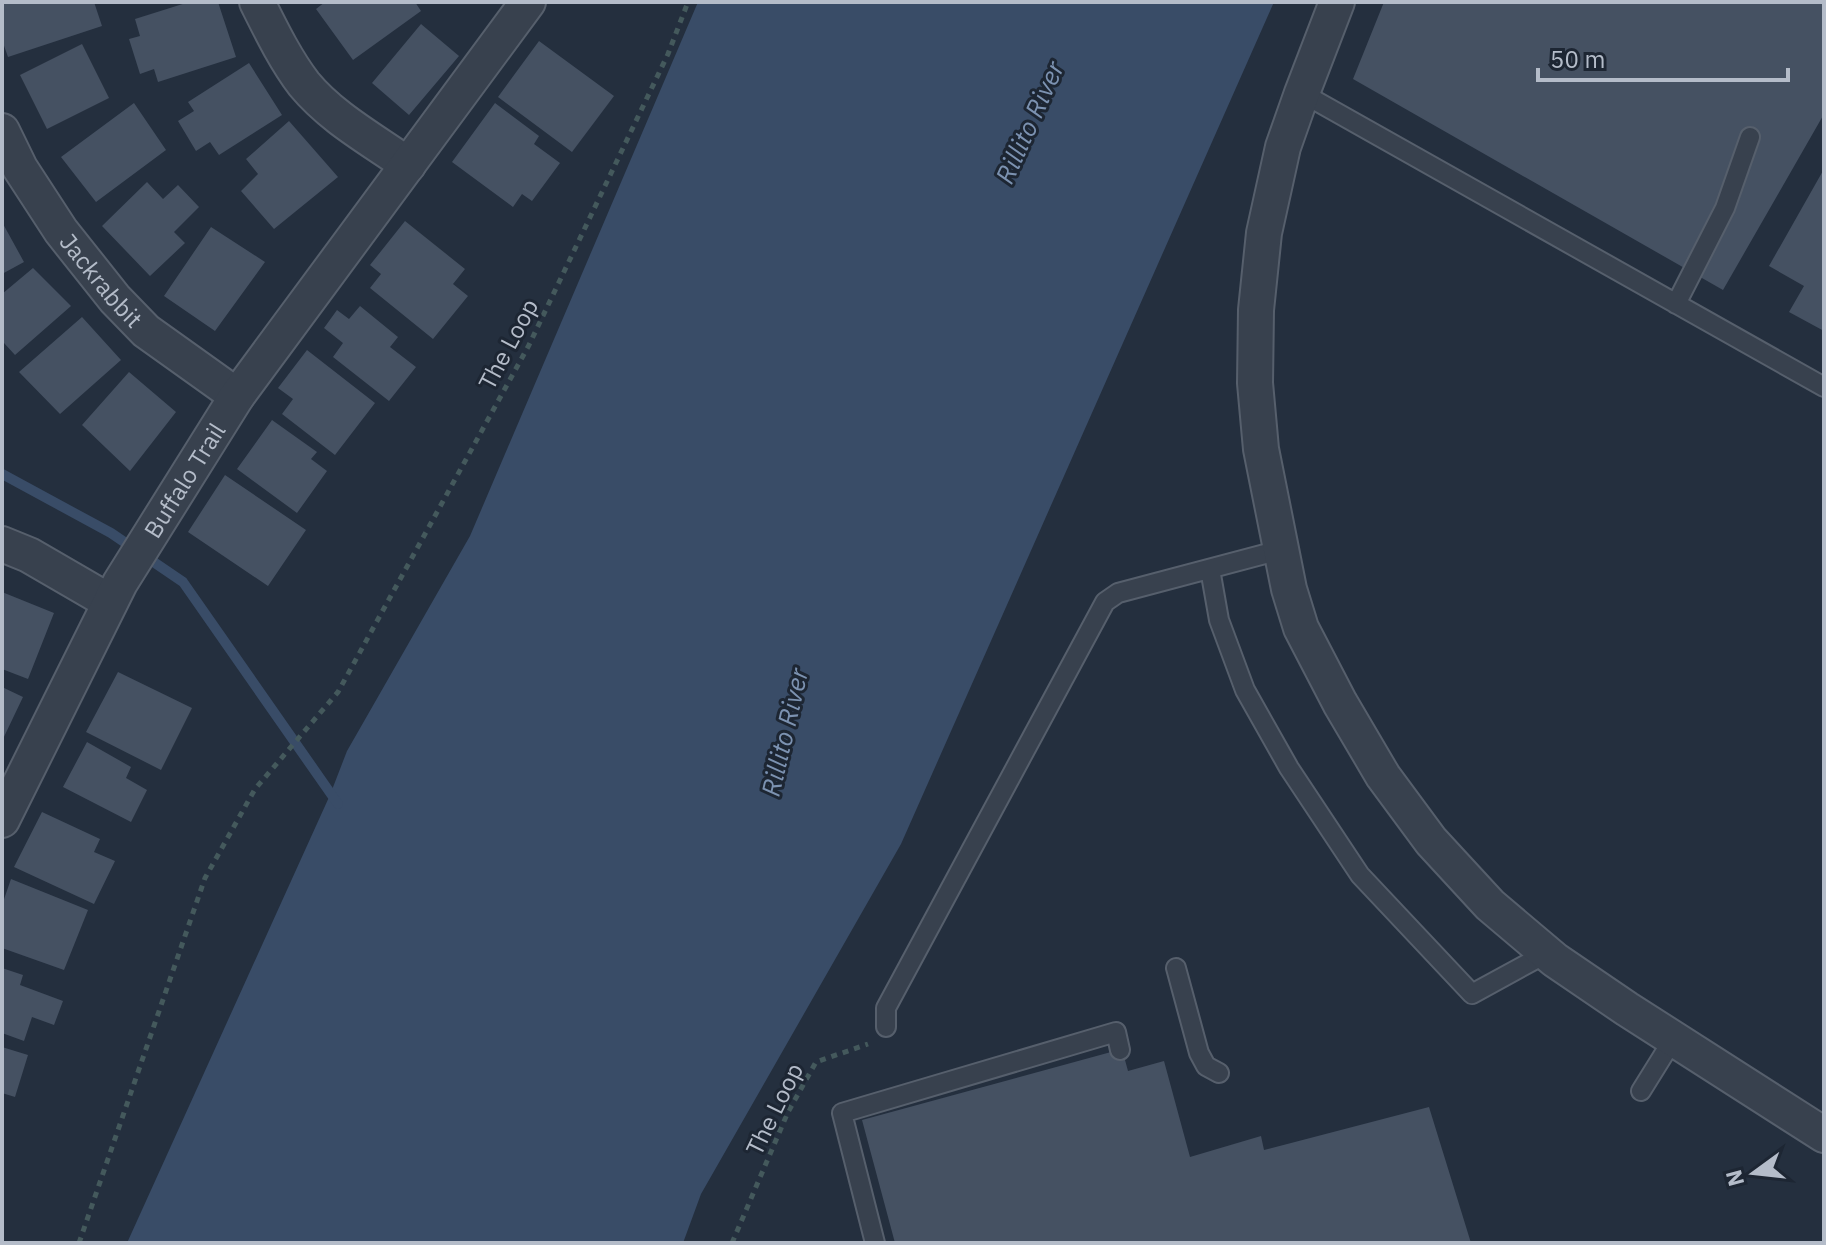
<svg xmlns="http://www.w3.org/2000/svg" width="1826" height="1245" viewBox="0 0 1826 1245" font-family="'IBM Plex Sans',sans-serif">
  <rect width="100%" height="100%" fill="#242f3e"/>
  <path fill="#394c67" d="M698,2h576l-373,842 -200,350 -18,49h-556l203,-448 17,-44 123,-215z"/>
  <g fill="none" stroke-linecap="round" stroke-linejoin="round">
    <path stroke="#394c67" stroke-width="10" d="M2,474l109,59 72,49 155,222"/>
  </g>
  <path fill="#455162" d="M2,2h92l8,24 -94,31 -6,-17z
    M189,2h29l18,55 -78,25 -4,-13 -14,5 -11,-35 11,-3 -5,-17z
    M325,2h90l6,9 -68,49 -37,-51z
    M1384,2h440v112l-101,176 -370,-211z
    M421,24l38,32 -50,59 -37,-32z
    M539,41l75,55 -42,56 -74,-55z
    M82,44l27,54 -62,31 -27,-54z
    M249,63l33,52 -63,40 -9,-13 -14,9 -18,-30 16,-10 -6,-9z
    M134,103l32,47 -70,52 -35,-45z
    M495,103l44,33 -5,8 26,19 -28,38 -10,-7 -9,13 -61,-45z
    M289,121l49,56 -64,52 -33,-38 17,-17 -12,-15z
    M1824,169v162l-35,-19 15,-26 -35,-20z
    M147,182l16,17 15,-14 21,22 -25,25 11,11 -35,33 -48,-50z
    M405,221l60,48 -12,15 15,12 -35,43 -63,-51 11,-14 -11,-9z
    M2,222l22,40 -22,12z
    M211,227l54,35 -50,69 -51,-35z
    M33,268l38,38 -56,49 -11,-12 -2,2v-51z
    M360,306l38,31 -8,10 26,20 -27,34 -56,-44 10,-14 -19,-15 13,-18 12,9z
    M82,317l39,43 -61,54 -41,-42z
    M307,350l68,53 -40,52 -53,-41 11,-15 -15,-11z
    M129,372l47,40 -46,59 -48,-46z
    M272,420l45,32 -6,7 16,12 -30,42 -60,-44z
    M225,475l81,55 -38,56 -80,-54z
    M2,592l52,21 -26,66 -26,-10z
    M118,672l74,36 -31,62 -75,-38z
    M2,687l21,10 -21,44z
    M87,742l44,25 -5,11 21,12 -16,32 -68,-35z
    M42,812l58,27 -6,13 21,9 -21,43 -80,-37z
    M11,879l77,31 -24,60 -62,-22v-43z
    M2,968l21,7 -3,10 43,16 -9,24 -22,-8 -8,24 -22,-8z
    M2,1047l26,8 -13,42 -13,-4z
    M1122,1049l6,22 36,-10 26,96 71,-21 3,14 165,-43 42,136h-576l-33,-123z"/>
  <g fill="none" stroke-linecap="round" stroke-linejoin="round">
    <defs>
      <path id="lane" d="M1302,93l522,294
        M1676,304l49,-96 25,-71
        M1210,569l9,51 26,70 44,78 71,107 112,119 75,-41
        M1176,968l23,85 7,13 13,7
        M886,1027v-19l219,-406 13,-9 162,-43
        M1641,1091l33,-53
        M875,1243l-33,-130 274,-81 4,18"/>
      <g id="street">
        <path d="M257,2c14,28 28,57 47,82 28,34 69,56 104,81"/>
        <path d="M1337,2l-35,91 -19,54 -19,86 -8,77 -1,73 6,66 28,140 12,39 39,75 43,73 48,65 59,64 65,55 72,49 197,126"/>
        <path id="s1" d="M2,131l18,37 41,63 54,68 31,32 91,65"/>
        <path d="M2,544l27,11 81,47"/>
        <path id="s2" d="M2,820l118,-237 117,-187 291,-394"/>
      </g>
    </defs>
    <use href="#lane" stroke="#565f6c" stroke-width="22"/>
    <use href="#street" stroke="#565f6c" stroke-width="38"/>
    <path stroke="#44595c" stroke-width="5" stroke-dasharray="6 6" stroke-linecap="butt" d="M79,1243l126,-365 50,-89 83,-97 191,-347 139,-291 20,-52
      M732,1243l56,-131 28,-50 52,-18"/>
    <use href="#lane" stroke="#38414e" stroke-width="18"/>
    <use href="#street" stroke="#38414e" stroke-width="34"/>
  </g>
  <g text-anchor="middle" dominant-baseline="central" stroke-width="6" stroke-linejoin="round" paint-order="stroke">
    <g font-size="24" fill="#b4bcc9" stroke="#1d2633">
      <text stroke="none"><textPath href="#s1" startOffset="180">Jackrabbit</textPath></text>
      <text transform="translate(508 344) rotate(-62)">The Loop</text>
      <text stroke="none"><textPath href="#s2" startOffset="386">Buffalo Trail</textPath></text>
      <text transform="translate(774 1109) rotate(-64)">The Loop</text>
    </g>
    <g font-size="26" font-style="italic" fill="#7c92b1" stroke="#1d2633">
      <text transform="translate(1029 122) rotate(-66)">Rillito River</text>
      <text transform="translate(784 732) rotate(-77)">Rillito River</text>
    </g>
  </g>
  <rect width="1826" height="1245" fill="none" stroke="#b4bcc9" stroke-width="8"/>
  <g transform="translate(1754 1173) rotate(255)" stroke="#1d2633" stroke-width="6" paint-order="stroke">
  <path d="M0-6L14 30L0 20L-14 30Z" fill="#b4bcc9"/>
  <text y="-12" font-size="22" font-weight="bold" text-anchor="middle" fill="#b4bcc9">N</text>
  </g>
  <path d="M1538 68v12h250v-12" fill="none" stroke="#b4bcc9" stroke-width="4"/>
  <text x="1550" y="68" font-size="24" fill="#b4bcc9" stroke="#1d2633" stroke-width="6" paint-order="stroke">50 m</text>
</svg>
